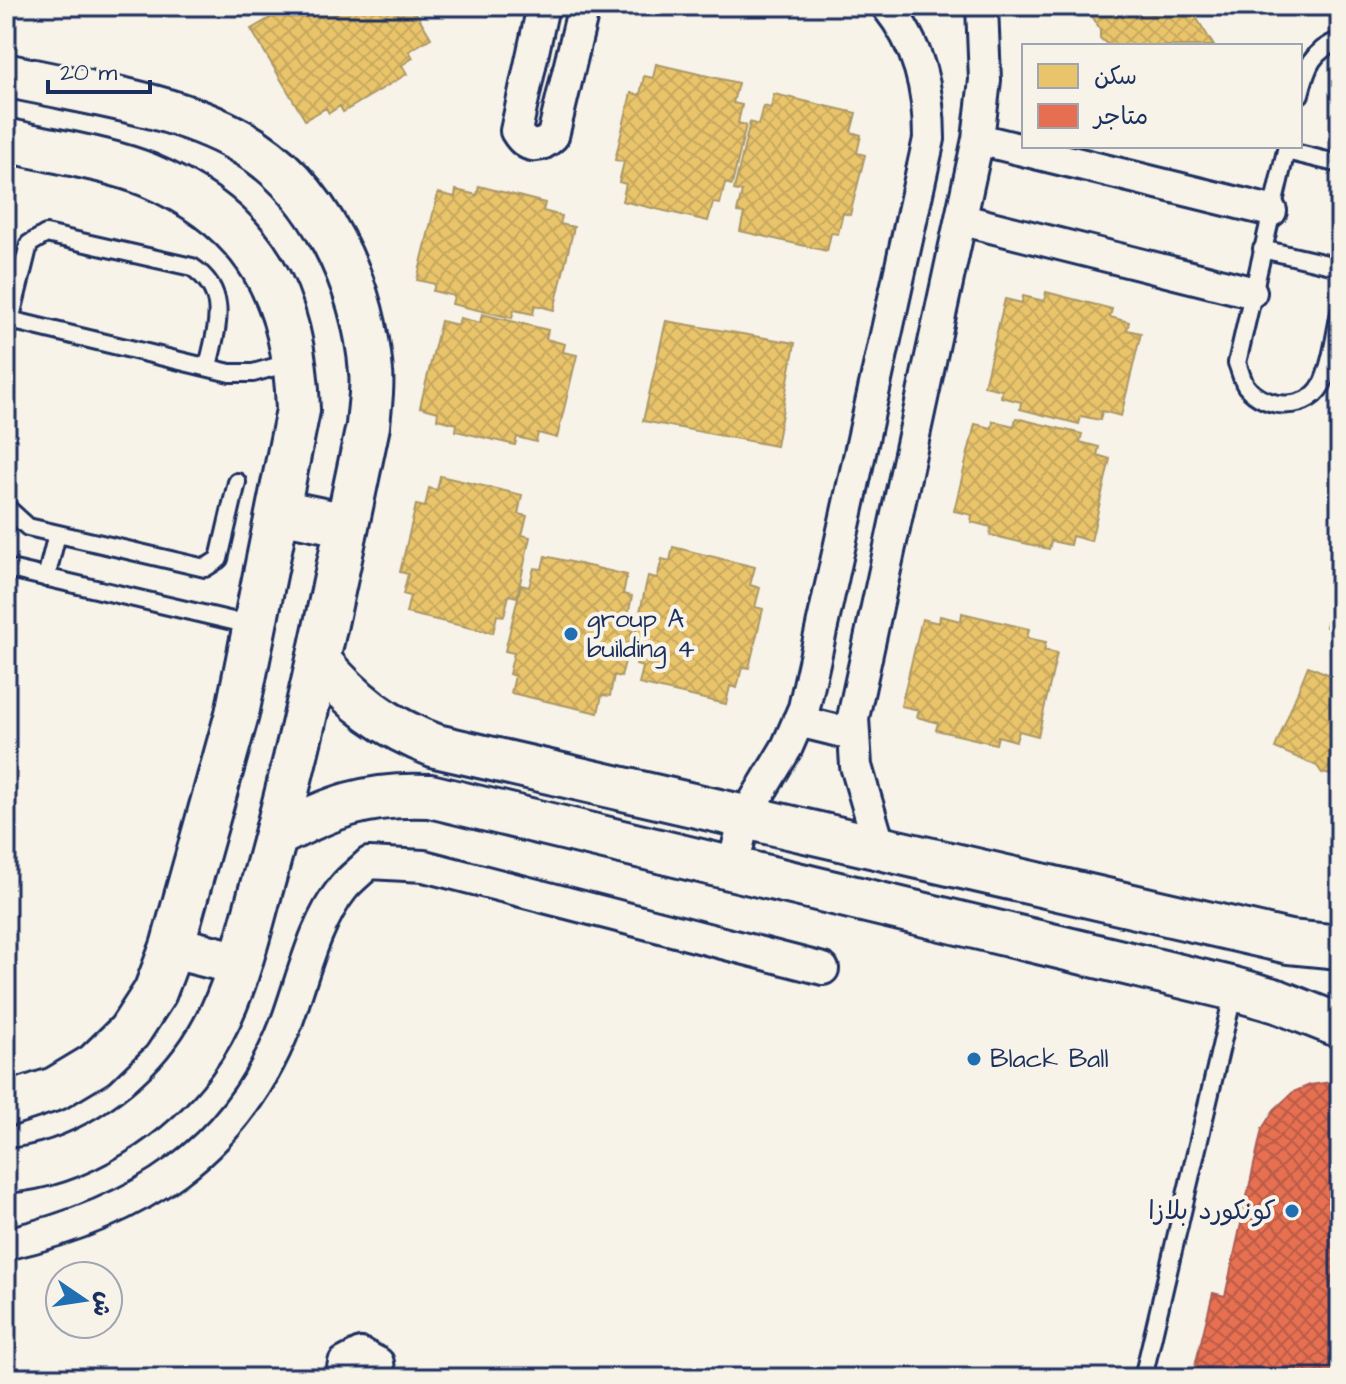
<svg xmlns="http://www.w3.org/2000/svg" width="1346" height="1384" viewBox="0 0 1346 1384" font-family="'Architects Daughter','Playpen Sans Arabic',sans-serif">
  <defs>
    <pattern id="homes-cross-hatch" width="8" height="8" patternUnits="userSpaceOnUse" patternTransform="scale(2)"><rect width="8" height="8" fill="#e9c46a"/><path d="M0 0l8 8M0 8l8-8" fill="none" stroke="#c7a95e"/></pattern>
    <pattern id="shops-cross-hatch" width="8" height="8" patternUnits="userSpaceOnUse" patternTransform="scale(2)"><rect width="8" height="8" fill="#e76f51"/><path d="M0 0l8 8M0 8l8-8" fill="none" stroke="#ba5c46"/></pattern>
  </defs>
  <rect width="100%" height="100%" fill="#f7f3e8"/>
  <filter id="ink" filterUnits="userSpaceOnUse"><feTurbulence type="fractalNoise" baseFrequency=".0125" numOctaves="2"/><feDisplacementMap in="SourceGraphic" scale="16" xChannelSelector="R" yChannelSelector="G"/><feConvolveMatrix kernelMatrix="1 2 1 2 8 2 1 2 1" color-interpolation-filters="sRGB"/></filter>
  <g filter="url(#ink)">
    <path fill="url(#homes-cross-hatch)" stroke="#ab9766" stroke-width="2" d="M279,6h133l19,32 -22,13 4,7 -11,7 5,9 -64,38 -3,-6 -11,7 -3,-5 -21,12 -54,-91 24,-14 -3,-5z
      M1086,6h103l25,40h-105l-9,-8v-9z
      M1249,6h20l-10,10z
      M656,64l82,19 -5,20 9,2 -4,18 8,2 -14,60 -7,-2 -5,21 -7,-1 -5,18 -86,-20 4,-17 -7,-2 5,-20 -9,-2 16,-67 9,2 4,-19 9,2z
      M774,94l82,19 -5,19 10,3 -4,18 8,2 -15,60 -7,-2 -5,21 -7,-1 -4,18 -87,-20 4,-18 -7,-1 5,-20 -8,-2 16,-68 8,3 5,-19 8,2z
      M479,186l66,17 -2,8 19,5 -2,8 14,3 -20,83 -19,-5 -2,9 -19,-4 -2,8 -60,-14 2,-8 -21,-5 2,-7 -18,-4 21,-87 17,4 1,-7 21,5z
      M1046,292l66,17 -2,8 19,5 -2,8 14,3 -20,83 -19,-5 -2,9 -19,-4 -2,8 -59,-15 1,-7 -20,-5 1,-7 -18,-4 21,-87 17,4 1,-7 21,5z
      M482,314l66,16 -2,9 19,5 -2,8 14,3 -20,83 -19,-5 -2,9 -19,-5 -2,8 -59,-14 1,-7 -20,-5 1,-7 -18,-5 21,-86 17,4 2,-7 20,5z
      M666,321l129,22 -19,103 -133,-25z
      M1016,418l66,16 -2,8 19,5 -2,8 13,4 -19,82 -19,-5 -2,9 -19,-4 -2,8 -59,-14 1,-8 -20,-5 1,-7 -18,-4 21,-87 17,4 1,-7 21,5z
      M440,476l82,19 -4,19 9,2 -5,19 8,2 -13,60 -8,-2 -5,21 -7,-1 -4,18 -87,-20 4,-17 -7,-2 5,-20 -8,-2 16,-67 9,2 4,-19 8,2z
      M673,547l82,20 -5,18 10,3 -5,19 8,2 -14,59 -7,-1 -5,21 -7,-2 -4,18 -87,-20 4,-17 -7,-2 5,-21 -8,-1 15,-67 9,2 5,-19 8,2z
      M545,556l82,19 -4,19 9,2 -4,19 8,2 -15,60 -7,-2 -4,21 -8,-1 -4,18 -87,-20 4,-17 -6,-2 5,-21 -9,-2 16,-66 8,2 5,-19 8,1z
      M1340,568v62l-14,-3z
      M962,613l67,16 -2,9 19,4 -2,8 13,3 -19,83 -19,-5 -3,10 -18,-5 -2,8 -60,-14 2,-7 -21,-6 2,-7 -18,-4 21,-87 17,4 1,-7 21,5z
      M1308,666l32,13v98l-18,-4 -5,-7 -42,-18z"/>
    <path fill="url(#shops-cross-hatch)" stroke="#aa5c55" stroke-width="2" d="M1331,1082l9,3v293h-148l21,-85 12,3 37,-167 12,-19 19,-18 17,-7z"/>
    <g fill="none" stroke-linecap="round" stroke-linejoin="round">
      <defs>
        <path id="lane" d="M1300,94c7,-28 12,-43 40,-54
          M1287,146l-50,217c3,7 5,17 9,23 19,25 66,26 78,-6 9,-21 11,-46 16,-67
          M1286,151l54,13
          M1262,249l78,18
          M10,320l220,53h23l39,-11
          M6,337l23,-93 17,-10 146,33c39,26 24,62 16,100
          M6,507l22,20 177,41 14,-9 18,-77
          M6,568l248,58
          M46,578l11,-44
          M1143,1378l91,-387"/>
        <path id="street" d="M543,6l-27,125c10,17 23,19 37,5l31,-130
          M978,139l293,72
          M963,220l288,72
          M798,721l53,13
          M880,848l-24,-82 -3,-48 125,-579 7,-59 -3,-74
          M732,870l13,-53 42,-70 17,-39 125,-569c0,-50 -10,-93 -42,-133
          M6,1244c131,-30 230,-91 280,-220 16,-43 28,-100 57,-136 7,-9 18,-17 26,-25l55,3 399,103
          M341,1378l3,-15 17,-9 17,9 2,15"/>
        <path id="secondary" d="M6,75c77,18 165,27 234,66 80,45 124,143 131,231 2,17 -2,37 -3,54 -32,151 -62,301 -103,449 -18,63 -31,132 -71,185 -43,58 -116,106 -188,111
          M6,140c45,11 100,18 142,35 108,45 147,123 150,235l-61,304 -65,233 -17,45 -26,40 -34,33 -40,24 -49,16
          M279,511l68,14
          M318,660c34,41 67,67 118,86l853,196 51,5
          M276,836c55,-29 91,-43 154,-40l804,193 43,12 63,25
          M172,947l68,17"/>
      </defs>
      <use href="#lane" stroke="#1b2f5e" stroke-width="22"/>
      <use href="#street" stroke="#1b2f5e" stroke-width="36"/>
      <use href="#secondary" stroke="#1b2f5e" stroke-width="48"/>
      <use href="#lane" stroke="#f7f3e8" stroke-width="16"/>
      <use href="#street" stroke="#f7f3e8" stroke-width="30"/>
      <use href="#secondary" stroke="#f7f3e8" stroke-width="42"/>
    </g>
  </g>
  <g fill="#1f6fb2" stroke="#f7f3e8" stroke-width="3">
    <circle cx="571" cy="634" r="8"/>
    <circle cx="974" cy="1059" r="8"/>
    <circle cx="1292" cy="1211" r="8"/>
  </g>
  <g text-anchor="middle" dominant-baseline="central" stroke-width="8" stroke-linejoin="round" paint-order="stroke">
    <g font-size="26" fill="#1b2f5e" stroke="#f7f3e8" text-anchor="start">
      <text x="587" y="619">group A<tspan x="587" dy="30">building 4</tspan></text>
      <text x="990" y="1059">Black Ball</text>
      <text x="1276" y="1211" text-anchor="end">كونكورد بلازا</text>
    </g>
  </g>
  <rect width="1346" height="1384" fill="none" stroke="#f7f3e8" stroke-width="32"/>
  <rect x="16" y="16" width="1314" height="1352" fill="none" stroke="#1b2f5e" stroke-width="3" filter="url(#ink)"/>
  <rect x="1022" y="44" width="280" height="104" fill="#f7f3e8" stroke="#9fa5b1" stroke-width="2"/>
  <rect x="1038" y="64" width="40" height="24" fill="#e9c46a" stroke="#9fa5b1" stroke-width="2"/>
  <text x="1094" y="84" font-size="24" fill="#1b2f5e">سكن</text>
  <rect x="1038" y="104" width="40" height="24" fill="#e76f51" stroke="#9fa5b1" stroke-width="2"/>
  <text x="1094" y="124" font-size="24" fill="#1b2f5e">متاجر</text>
  <g transform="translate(84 1300) rotate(103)"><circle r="38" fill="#f7f3e8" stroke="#9fa5b1" stroke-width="2"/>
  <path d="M0-6L14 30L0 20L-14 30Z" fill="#1f6fb2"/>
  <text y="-12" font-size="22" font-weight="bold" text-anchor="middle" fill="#1b2f5e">ش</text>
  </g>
  <path d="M48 80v12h102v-12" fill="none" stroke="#1b2f5e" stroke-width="4"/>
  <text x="60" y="80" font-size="24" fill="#1b2f5e" stroke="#f7f3e8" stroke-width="6" paint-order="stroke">20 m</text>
</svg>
